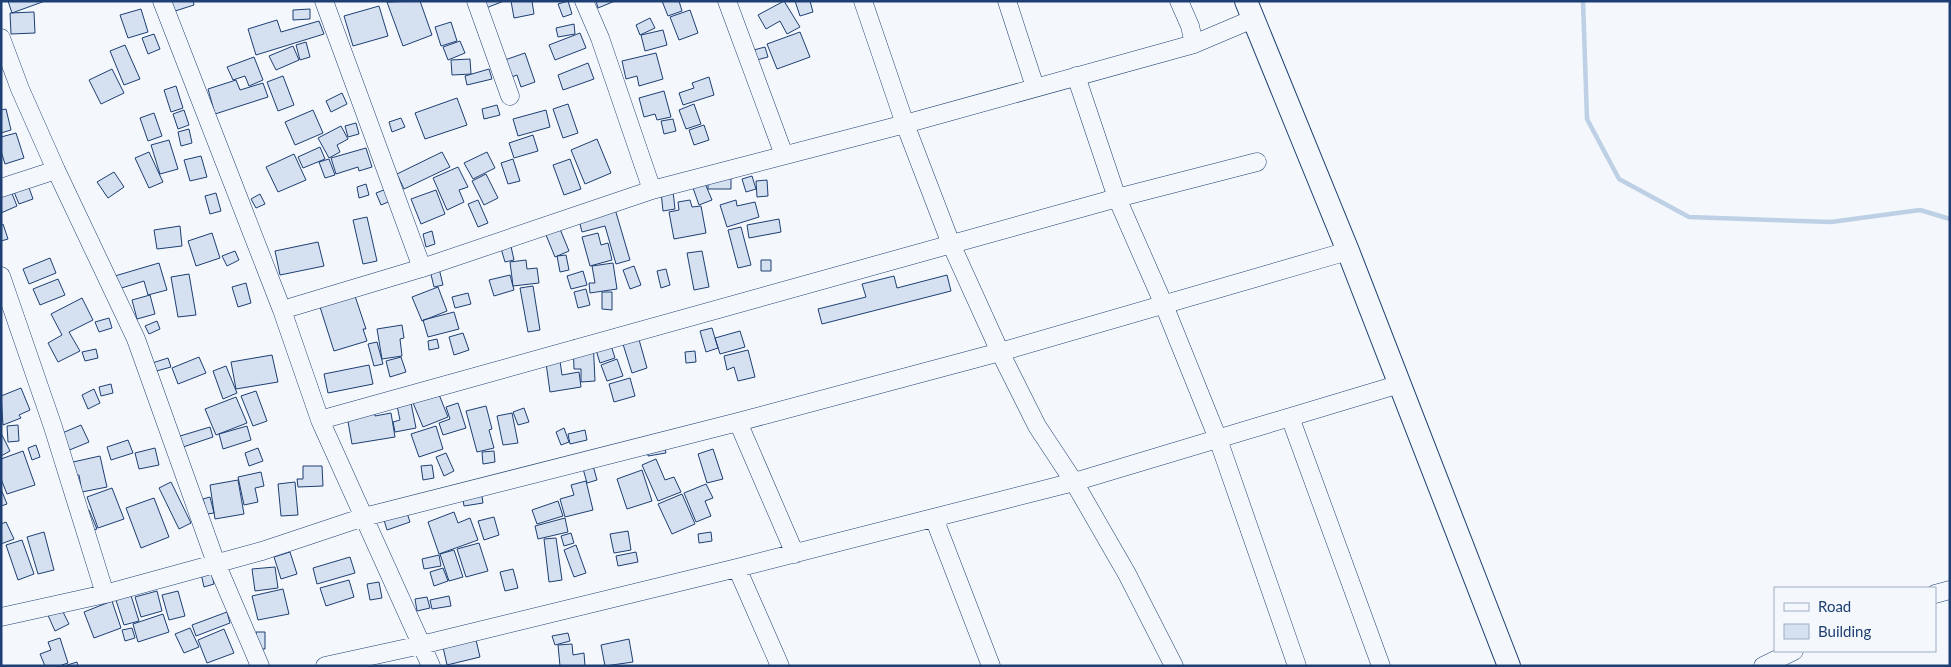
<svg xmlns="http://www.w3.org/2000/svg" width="1951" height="667" viewBox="0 0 1951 667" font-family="Lato,sans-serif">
  <rect width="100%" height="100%" fill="#f4f7fb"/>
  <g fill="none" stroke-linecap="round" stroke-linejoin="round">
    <path stroke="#bed0e5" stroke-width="4.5" d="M1583,1l4,118 32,60 70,38 142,5 89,-12 30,9"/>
  </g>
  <path fill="#d5e0f0" stroke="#1d3f73" d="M8,1h37l-33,12z
    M171,1h22l1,4 -19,6z
    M420,1l12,34 -29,11 -16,-44z
    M484,1h20l-18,7z
    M511,1h21l2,13 -20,4z
    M568,1l4,13 -9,3 -5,-13z
    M596,1h19l-17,7z
    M662,1h17l3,10 -14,5z
    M784,1l16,26 -13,7 -7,-13 -14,8 -8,-14z
    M795,1h15l3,11 -13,4z
    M379,6l9,30 -35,10 -9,-30z
    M141,9l7,23 -20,6 -8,-23z
    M310,9v10l-17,1v-10z
    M690,10l8,23 -19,7 -9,-23z
    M34,12l1,21 -24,1 -1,-21z
    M650,18l5,10 -15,7 -4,-10z
    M277,20l4,12 38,-11 5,13 -68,21 -8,-26z
    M451,22l6,19 -16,5 -6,-19z
    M574,24l1,10 -17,3 -2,-9z
    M663,30l4,15 -22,6 -4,-16z
    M800,32l10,25 -33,12 -10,-25z
    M580,33l6,15 -31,12 -6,-15z
    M154,34l6,15 -12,5 -6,-16z
    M460,41l5,12 -17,7 -5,-13z
    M306,42l4,15 -10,3 -4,-15z
    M125,45l15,34 -16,6 -14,-34z
    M293,46l6,14 -23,10 -7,-14z
    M765,47l3,10 -15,4 -3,-10z
    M525,53l10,29 -14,5 -4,-12 -8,3 -7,-17z
    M656,53l7,26 -24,7 -2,-10 -11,3 -4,-18z
    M254,57l9,23 -14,6 -4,-10 -12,4 -6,-13z
    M470,59l1,15 -19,1 -1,-15z
    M588,63l6,16 -31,11 -5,-15z
    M112,69l12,24 -23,11 -12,-24z
    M489,69l3,10 -25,6 -2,-9z
    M283,76l11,29 -16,6 -11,-29z
    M709,77l5,18 -31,10 -4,-12 15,-5 -2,-5z
    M236,80l4,10 23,-7 5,14 -53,17 -7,-25z
    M176,86l7,22 -12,4 -7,-22z
    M664,91l7,26 -14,3 -2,-6 -11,3 -5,-19z
    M342,93l5,11 -16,8 -5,-11z
    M457,98l10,27 -42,14 -10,-26z
    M568,104l10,29 -15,5 -10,-29z
    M694,104l7,20 -15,5 -7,-19z
    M497,105l3,10 -16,4 -2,-10z
    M6,109l5,21 -10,3v-23z
    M184,110l5,15 -11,4 -5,-15z
    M313,110l10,23 -28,12 -10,-23z
    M546,110l4,17 -32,9 -5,-17z
    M154,113l8,23 -14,5 -8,-23z
    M401,118l4,9 -13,5 -3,-10z
    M673,119l3,12 -12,3 -3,-13z
    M356,123l3,11 -11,3 -3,-11z
    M704,125l5,15 -15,5 -5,-15z
    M341,126l7,13 -11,6 3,7 -11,6 -11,-20z
    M189,129l3,14 -11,3 -3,-14z
    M16,133l8,25 -19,6 -4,-13v-14z
    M533,135l5,16 -24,7 -5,-15z
    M597,139l14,34 -26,11 -14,-34z
    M169,140l9,29 -18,5 -9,-29z
    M320,147l5,12 -22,9 -5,-11z
    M366,148l6,19 -13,4 -1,-4 -22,7 -5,-16z
    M149,152l14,30 -14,6 -14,-30z
    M442,152l8,15 -46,22 -7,-15z
    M487,152l8,16 -22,11 -9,-16z
    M294,154l12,26 -28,12 -12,-25z
    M201,156l6,21 -17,4 -6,-21z
    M329,159l6,16 -10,3 -6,-16z
    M513,159l7,22 -12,3 -7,-21z
    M570,159l11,30 -17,6 -11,-30z
    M458,167l10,20 -9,3 5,12 -17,8 -14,-32z
    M114,172l10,15 -16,11 -11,-16z
    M486,174l12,24 -14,7 -12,-24z
    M752,176l4,13 -10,3 -4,-13z
    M731,177v12h-23v-11z
    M767,180l1,16 -11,1 -1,-16z
    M704,181l8,19 -13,5 -7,-20z
    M27,182l6,17 -14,5 -7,-17z
    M366,184l3,11 -10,3 -2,-11z
    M389,188l4,12 -12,5 -5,-12z
    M436,190l9,24 -24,10 -10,-25z
    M11,191l6,15 -16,7v-18z
    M673,191l2,18 -12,2 -2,-19z
    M216,193l5,18 -11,3 -5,-18z
    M260,194l5,10 -9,4 -5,-9z
    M478,200l10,23 -10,4 -10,-23z
    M690,200l2,7 9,-1 5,27 -32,6 -5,-27 10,-2 -1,-8z
    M736,200l1,6 18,-4 4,15 -32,10 -7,-22z
    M615,209l15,51 -14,4 -11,-38 -23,6 -3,-12z
    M367,217l10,44 -14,3 -10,-44z
    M779,219l2,13 -32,6 -2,-13z
    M3,224l5,15 -7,2v-16z
    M180,226l2,20 -25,3 -3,-19z
    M741,227l10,38 -13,3 -10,-38z
    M560,229l9,22 -14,6 -9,-22z
    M432,231l3,13 -9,3 -3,-13z
    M212,233l8,25 -24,8 -8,-25z
    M598,233l3,12 7,-2 4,17 -22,6 -8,-29z
    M318,242l6,24 -44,9 -5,-24z
    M510,242l4,18 -9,2 -5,-17z
    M235,251l4,9 -12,6 -5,-10z
    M702,251l7,36 -15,3 -7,-37z
    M566,255l3,15 -9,2 -3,-16z
    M50,258l6,15 -27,11 -6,-15z
    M437,260l6,25 -9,2 -6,-25z
    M526,260l1,9 10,-1 2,15 -26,3 -3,-24z
    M761,260h10v11h-10z
    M159,263l8,27 -19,5 -4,-14 -32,10 -4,-13z
    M613,263l4,26 -27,4 -1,-10h6l-3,-17z
    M634,266l7,19 -11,4 -7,-19z
    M666,269l4,16 -9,3 -4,-17z
    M583,271l4,14 -16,4 -4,-13z
    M189,274l7,41 -18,2 -7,-40z
    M510,275l4,15 -20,6 -5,-16z
    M947,275l4,16 -129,33 -4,-15 48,-12 -4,-13 32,-8 3,12z
    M58,279l7,16 -25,10 -7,-16z
    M246,283l5,20 -13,4 -6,-20z
    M533,286l7,44 -12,2 -8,-44z
    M438,287l9,24 -25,10 -10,-24z
    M586,289l4,16 -12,3 -4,-16z
    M602,292h10v18l-10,-1z
    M468,293l3,11 -16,4 -3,-11z
    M150,295l5,19 -18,5 -5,-19z
    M355,296l11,33h-3l4,12 -33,10 -14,-44z
    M82,298l11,22 -24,12 11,19 -22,11 -10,-19 14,-8 -11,-21z
    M454,312l5,17 -31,8 -5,-17z
    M109,318l3,10 -13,4 -4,-10z
    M157,321l3,8 -11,5 -4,-8z
    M402,325l2,13 -4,1 2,17 -20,3 -5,-30z
    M712,328l6,20 -12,4 -6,-21z
    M740,331l5,16 -25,7 -5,-16z
    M463,333l6,17 -15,5 -5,-18z
    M638,336l9,32 -15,5 -10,-32z
    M437,339l2,9 -10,2 -1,-9z
    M593,339l2,42 -14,1v-13h-7l-1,-29z
    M377,342l6,22 -9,2 -6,-22z
    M610,342l5,16 -15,5 -5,-16z
    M96,349l2,9 -13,3 -3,-9z
    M748,350l7,27 -17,4 -4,-14 -7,3 -3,-14z
    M695,351l1,11 -10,1 -1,-11z
    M272,355l6,27 -42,7 -5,-27z
    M199,357l7,16 -28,11 -6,-16z
    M401,357l5,15 -16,5 -4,-16z
    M168,358l3,9 -22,6 -3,-8z
    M617,359l6,17 -16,5 -6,-16z
    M560,361l2,14 17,-3 2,15 -31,5 -4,-29z
    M369,365l4,19 -45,9 -4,-19z
    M226,366l11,27 -14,6 -10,-28z
    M630,378l5,18 -21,6 -5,-18z
    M111,384l2,9 -12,3 -2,-9z
    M436,387l12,30 -25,10 -12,-29z
    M21,388l9,22 -11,5 2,3 -18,7 -2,-29z
    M94,389l6,14 -12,6 -6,-14z
    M256,391l11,30 -14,5 -12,-30z
    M236,397l11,26 -31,12 -11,-26z
    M410,398l6,30 -21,4 -2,-10 7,-2 -4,-19z
    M373,403l2,13 16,-3 4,24 -43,7 -5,-28z
    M458,403l8,25 -23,7 -4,-12 11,-4 -4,-12z
    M486,406l6,23 -3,1 5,18 -17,4 -11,-41z
    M524,408l5,14 -11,3 -5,-13z
    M512,413l6,30 -15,2 -6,-29z
    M18,425l1,16 -11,1 -1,-16z
    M81,425l8,17 -22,9 -7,-17z
    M247,426l4,14 -28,9 -4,-15z
    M436,426l7,23 -24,8 -8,-23z
    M210,427l3,10 -30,10 -3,-11z
    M564,428l5,14 -8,3 -5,-13z
    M585,430l2,10 -17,4 -2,-10z
    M1,433l9,18 -9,5z
    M128,440l5,13 -22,7 -4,-13z
    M664,444l2,9 -18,3 -1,-9z
    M36,445l4,12 -8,3 -4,-12z
    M155,448l4,17 -20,4 -4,-16z
    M258,448l5,13 -14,5 -4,-13z
    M713,449l10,30 -16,4 -9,-29z
    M23,451l12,34 -28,9 -6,-15v-20z
    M494,451l1,11 -12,2 -1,-12z
    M446,453l8,18 -10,5 -8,-19z
    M100,456l7,31 -25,5 -3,-17 -12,3 -3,-14z
    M656,459l9,21 9,-3 7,15 -23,9 -16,-36z
    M592,462l5,18 -10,3 -5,-18z
    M432,465l2,13 -11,2 -2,-14z
    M303,466h19l1,20 -25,1 -1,-8h6z
    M642,470l10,31 -25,8 -10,-30z
    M261,472l3,14 -9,2 3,14 -14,3 -6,-28z
    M238,480l6,34 -29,5 -5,-34z
    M586,481l7,29 -28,7 -5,-18 14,-4 -3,-10z
    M171,482l20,41 -12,6 -20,-41z
    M295,482l3,33 -17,1 -3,-32z
    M706,484l7,14 -8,3 6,15 -15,6 -12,-29z
    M112,488l12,31 -26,9 -11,-31z
    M1,489l6,15 -6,2z
    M481,490l2,13 -19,3 -2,-13z
    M682,494l13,30 -23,10 -14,-30z
    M210,497l4,16 -7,1 -4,-15z
    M154,498l15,39 -28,11 -15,-40z
    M558,501l5,15 -26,8 -5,-14z
    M89,510l8,19 -10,4 -7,-20z
    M454,512l4,11 12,-5 8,22 -39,14 -11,-32z
    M407,513l3,9 -23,8 -3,-10z
    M494,517l5,18 -15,5 -6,-19z
    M565,518l3,14 -30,7 -3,-13z
    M6,522l8,17 -13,5v-20z
    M628,531l3,19 -17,3 -4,-19z
    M44,532l10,38 -16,4 -11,-37z
    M711,532l1,9 -13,2 -1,-9z
    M571,533l3,10 -10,3 -3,-10z
    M556,538l6,42 -13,2 -5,-43z
    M22,540l12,34 -16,6 -12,-35z
    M479,543l9,28 -22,6 -9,-28z
    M576,545l10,28 -12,4 -10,-27z
    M454,550l9,27 -14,4 -9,-27z
    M290,552l7,22 -16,5 -7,-22z
    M636,552l2,10 -20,4 -2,-10z
    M439,555l2,11 -17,3 -2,-10z
    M350,557l5,16 -38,11 -4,-16z
    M210,566l4,18 -10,3 -4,-18z
    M275,567l3,21 -23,3 -3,-22z
    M443,568l5,13 -14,5 -4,-14z
    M513,569l5,19 -13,3 -5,-19z
    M349,580l5,17 -28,9 -6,-18z
    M379,582l3,16 -12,2 -3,-16z
    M128,586l11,35 -15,4 -11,-34z
    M283,589l6,25 -31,6 -6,-24z
    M157,591l5,20 -21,6 -6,-20z
    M178,591l7,25 -16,4 -7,-25z
    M449,596l2,10 -19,3 -2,-9z
    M427,597l3,11 -13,3 -2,-12z
    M112,601l9,27 -27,10 -10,-26z
    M60,606l9,18 -14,7 -8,-18z
    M227,612l3,11 -34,13 -4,-11z
    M163,614l6,18 -31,10 -5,-18z
    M132,628l3,10 -10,3 -3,-11z
    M190,628l9,19 -15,6 -9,-19z
    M224,629l10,24 -27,10 -9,-23z
    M256,632h9v17h-9z
    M568,633l2,8 -15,4 -3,-9z
    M60,638l8,25 -9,3h-14l-5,-12 11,-4 -3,-8z
    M629,639l4,23 -28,4 -4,-21z
    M476,640l4,17 -33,8 -4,-18z
    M572,644l1,11 11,-2 1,13h-25l-2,-21z
    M77,662l1,4h-14z"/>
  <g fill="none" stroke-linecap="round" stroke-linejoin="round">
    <defs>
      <path id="minor" d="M162,1l120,309 38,110 111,246
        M324,1l98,267
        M476,1l34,95
        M584,1l16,37 52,152
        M727,1l57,154
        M863,1l42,123 46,120 49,108 37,74 37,56 53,92 47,92
        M1007,1l28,86
        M1,38l19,51 36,81 80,169 80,224 44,103
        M1194,44l59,-25
        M1076,76l41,122 47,107 54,134 79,227
        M1,188l55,-18
        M1,276l52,151 52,167
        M282,310l140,-42 230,-78 253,-66 289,-80 -4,-18 -11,-25
        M1290,417l91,249
        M320,420l797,-222 140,-36
        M738,422l57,132
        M934,518l57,148
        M737,568l43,98
        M1935,594l15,-4
        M1,617l104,-23 157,-43 102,-34 374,-95 262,-70 348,-101
        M325,666l96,-21 316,-77 337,-86 326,-98
        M1763,666l31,-15"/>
      <path id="major" d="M1246,1l102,250 161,415"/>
    </defs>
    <use href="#minor" stroke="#1d3f73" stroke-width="19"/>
    <use href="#major" stroke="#1d3f73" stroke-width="24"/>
    <use href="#minor" stroke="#f4f7fb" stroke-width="18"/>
    <use href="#major" stroke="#f4f7fb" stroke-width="22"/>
  </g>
  <rect width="1951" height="667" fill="none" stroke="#1d3f73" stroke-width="5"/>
  <rect x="1774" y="587" width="162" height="65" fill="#f4f7fb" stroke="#9eadc5"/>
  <rect x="1784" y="603" width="25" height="8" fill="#f4f7fb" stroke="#9eadc5"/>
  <text x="1818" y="612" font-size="15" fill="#1d3f73">Road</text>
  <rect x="1784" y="624" width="25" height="15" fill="#d5e0f0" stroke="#9eadc5"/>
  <text x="1818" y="637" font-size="15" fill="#1d3f73">Building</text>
</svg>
